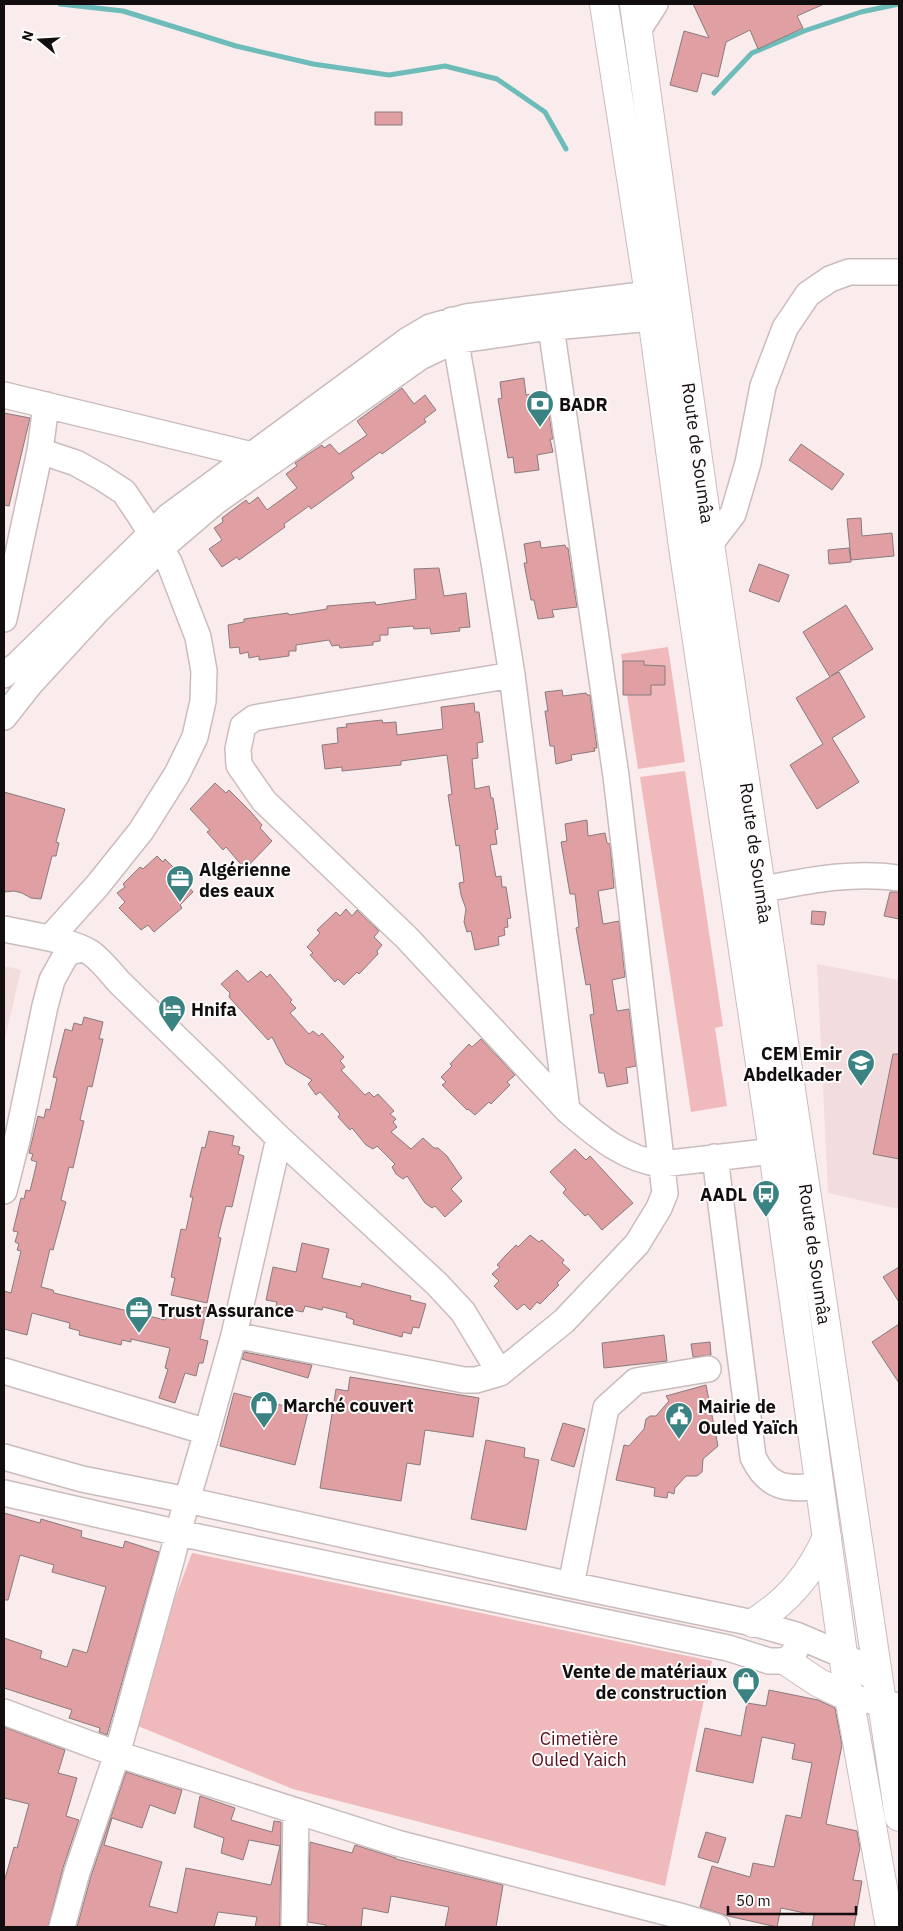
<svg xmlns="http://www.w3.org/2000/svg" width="903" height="1931" viewBox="0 0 903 1931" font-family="'IBM Plex Sans',sans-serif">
  <rect width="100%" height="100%" fill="#faecec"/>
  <path fill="#f3dcdd" d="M817,964l82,16v229l-71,-16z
    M4,966l17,4 -17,73z"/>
  <path fill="#f0b9bb" d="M668,647l17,115 -47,7 -17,-115z
    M685,771l38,255 -8,2 12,78 -36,6 -51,-335z
    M192,1553l520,108 -47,225 -372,-97 -165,-67z"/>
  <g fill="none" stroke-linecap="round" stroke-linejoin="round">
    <path stroke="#6ebcba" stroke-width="5" d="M60,4l63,7 113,35 77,18 76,11 56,-9 52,13 48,33 21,37
      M714,93l38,-40 52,-22 57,-19 38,-8"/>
  </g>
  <path fill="#e09fa2" stroke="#887b7c" d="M693,4h131l-27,12 6,12 -45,21 -8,-19 -24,12 -8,35 -16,-4 -5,19 -27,-7 14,-54 25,7z
    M375,112h27v13h-27z
    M524,378l2,17 17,-3 1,12h3l3,17 3,18h-3l3,13 -16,3 2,15 -24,3 -2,-16 -5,1 -10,-59 4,-1 -2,-16z
    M402,388l12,16 11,-9 11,15 -12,9 2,3 -44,32 -2,-2 -29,21 3,5 -43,31 -2,-3 -25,18 1,3 -46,33 -2,-3 -15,10 -13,-18 13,-9 -8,-12 9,-6 -1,-4 24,-18 3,4 9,-7 9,13 30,-22 -11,-14 11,-8 -2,-3 27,-18 2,3 6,-4 9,10 28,-19 -10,-14z
    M4,413l26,5 -21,88 -5,-1z
    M801,444l43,30 -12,16 -43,-30z
    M861,518l1,18 30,-3 2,23 -43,4 -4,-41z
    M540,541l1,7 24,-3 1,3h2l9,59 -25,3 2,7 -16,2 -4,-19h-3l-7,-37h3l-3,-19z
    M849,548l2,14 -22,2 -1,-14z
    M759,564l30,11 -10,27 -30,-11z
    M439,568l5,28 22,-3 4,34 -11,1 1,3 -29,3 -1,-6 -16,1 -1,-3 -25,2v7h-8v6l-7,1v3l-33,3 -1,-3 -7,1 -3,-6 -33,5v6h-7v5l-30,4v-4l-10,2 -1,-6 -8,2 -1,-7 -9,1 -2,-23 16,-3v-3l44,-6 1,2 38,-6v-3l48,-4 1,3 40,-6 -2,-30z
    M846,605l27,44 -42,27 8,-4 26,45 -33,21 27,44 -42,27 -27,-44 33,-21 -27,-46 34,-21 -27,-45z
    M623,661h21v4l21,1v19h-14v10h-28z
    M562,690l1,6 23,-3 1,2h3l7,53h-3l1,3 -24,4 1,5 -16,4 -2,-18h-4l-5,-35h3l-3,-19z
    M474,703l1,9h4l4,30 -6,1 1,15 -6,1 3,30 14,-3 2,12h2l5,31 -3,1 2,14 -7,1 6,32 5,-1 1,11h4l5,31 -4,1 1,8 -4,1 1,7 -7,2 1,8 -24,5 -4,-19 -4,1 -3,-10 2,-13 -5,-14 -2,-12 5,-1 -5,-37 -3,1 -8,-51 4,-1 -5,-39 -46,6v4l-59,6v-4l-17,2 -3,-24 16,-2 -1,-15 10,-1 -1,-3 36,-4 1,3 13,-1 1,13 46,-6 -2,-22z
    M215,783l11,10 3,-3 21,21 12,14 -2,3 12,13 -27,28 -19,-22 -3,3 -16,-18 3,-2 -20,-21z
    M4,792l61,17 -9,33 3,1 -3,13h-4l-11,43 -10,-1 -9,-5 -8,-2 -10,1z
    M587,820l1,16 17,-3 2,10 3,1 4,44 -16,3 5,33 16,-3 6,56 -13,3 5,31 12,-2 7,57 -10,2 2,15 -21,4 -3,-14h-5l-9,-58 4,-1 -4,-30 -4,1 -10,-57 3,-1 -4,-33h-5l-9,-52 6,-1 -2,-17z
    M157,856l6,6 2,-3 26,26 -2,2 4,5 -13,13 2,3 -28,24 -6,-7 -7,5 -22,-22 6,-6 -8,-9 8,-6 -2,-3 17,-17 3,2z
    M890,892h9v27l-15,-3z
    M346,909l6,7 5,-6 22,21 -5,6 8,8 -5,6 1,3 -19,20 -2,-2 -13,13 -6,-6 -3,3 -25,-27 3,-2 -6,-6 13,-14 -3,-3 19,-18 4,4z
    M812,911l14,1 -2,13 -13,-1z
    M237,970l11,12 13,-11 6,6 3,-3 22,26 -2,2 6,6 -6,5 19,21 4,-3 6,5 3,-3 22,24 -4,4 5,6 -4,3 24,25 4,-3 5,5 4,-3 16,17 -4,3 6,5 -3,3 4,5 -6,5 20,17 12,-11 11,10h4l9,8 15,22 -11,11 11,12 -17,16 -10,-11 -3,2 -7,-5 -18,-27 -4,3 -7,-5 -4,-7 3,-3 -18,-18 -4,3 -7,-4 -14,-17 -2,2 -12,-13 2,-3 -20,-22 -4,3 -8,-11 4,-4 -26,-16 -14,-27 -4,3 -39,-43 1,-4 -9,-9z
    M84,1017l19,5 -4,17h4l-11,48 -4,-1 -8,34 4,1 -11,47 -4,-1 -8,33 5,2 -13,48 -3,-1 -9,38 12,3 1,3 111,27 1,-2 41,-11 -7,32 8,2 -5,22h-4l-3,13 -11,-3 -10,30 -16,-5 9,-29 -3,-1 5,-20 -39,-9v3l-9,-2 -1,5 -42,-10 1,-4 -11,-3 1,-5 -38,-10 -5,22 -23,-6v-38l7,2 10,-42 -4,-1 2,-6 -4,-2 3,-10 -5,-1 8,-33 3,1 2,-9 4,1 7,-29 -6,-2 2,-6 -4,-1 9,-37 6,2 2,-9 4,1 7,-32 -4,-1 12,-48 7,2 2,-8 8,2z
    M481,1039l34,36 -8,7 3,3 -19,19 -2,-2 -14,13 -7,-6 -1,1 -25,-25 4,-3 -5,-5 11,-11 -2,-2 19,-20 3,3z
    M893,1054h6v105l-26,-5z
    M209,1131l25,5 -2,9 8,2 -2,7 6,2 -12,51 -6,-1 -8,31 3,1 -14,65 -36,-8 4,-17 -4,-1 10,-48 5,1 7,-33h-3l12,-50 3,1z
    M575,1149l11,11 4,-4 43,47 -31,27 -14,-16 -3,2 -22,-23 3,-4 -16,-17z
    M530,1235l9,7 3,-2 22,20 -2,3 8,7 -13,13 2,2 -19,19 -3,-2 -7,8 -6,-6 -7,6 -23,-24 5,-5 -7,-7 8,-7 -3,-2 8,-9 11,-11 2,2z
    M302,1243l27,6 -7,29 39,9 1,-4 33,9 16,4 -1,4 16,4 -7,24 -6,-1 -2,7 -8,-2 -1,5 -49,-13 1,-4 -8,-3 1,-4 -24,-6 -1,3 -17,-4 -2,6 -27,-6 1,-4 -11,-2 7,-33 23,5z
    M899,1267v35l-16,-25z
    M899,1324v59l-27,-41z
    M664,1335l3,26 -63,7 -2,-25z
    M710,1342l1,13 -18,2 -2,-13z
    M244,1352l68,13 -4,13 -66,-19z
    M350,1377l129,21 -6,39 -48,-7 -5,35 -13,-2 -6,38 -81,-13 16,-99 12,2z
    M706,1385l12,61 -15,13 -1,13 -5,4h-11l-11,12 -1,6 -6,-2 -1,6 -13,-2 1,-8 -39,-8 8,-35 5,1 15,-17 2,-10 4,-3h6l13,-15 -3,-5z
    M234,1393l74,19 -13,53 -75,-19z
    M563,1423l22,6 -11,38 -23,-7z
    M486,1440l39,8 -1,9 15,3 -13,70 -55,-11z
    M4,1513l36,10 1,-4 41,12 -1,6 42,11 2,-7 34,11 -52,183 -8,-3 1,-4 -31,-10 3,-8 -68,-22v-50l38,13 -2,7 27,9 6,-18 14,4 19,-66 -54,-15 2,-7 -34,-10 -12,45h-4z
    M769,1690l49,10 17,8 7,37 -16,79 31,7 3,17 -7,32 9,1 -8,46h-42l2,-12 -33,-7 -4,19 -49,-11 -28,-9 12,-41 38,11 3,-14 21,4 12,-52 15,3 11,-55 -20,-4 3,-15 -33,-7 -9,46 -57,-12 9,-43 36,8 6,-33 19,3z
    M4,1727l61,23 -7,23 19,5 -11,38 13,4 -16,48 -15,59h-44v-45l10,-35 3,1 12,-44 -25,-6z
    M126,1772l56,18 -7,24 -25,-9 -8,23 -30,-10 -8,27 58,17 -13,44 28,7 9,-45 85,17 9,-39 -31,-6 -6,20 -22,-7 3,-15 -30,-11 6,-31 35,12 -4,12 41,12 2,-11 7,1 -1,105h-25l2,-10 -39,-5 -4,15h-137l14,-51z
    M706,1832l20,6 -8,25 -20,-6z
    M310,1842l42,11 3,-8 41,13v1l107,26 -7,42h-51l4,-20 -58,-11 -3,17 -25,-5 -2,19h-36l1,-2 -18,-3z"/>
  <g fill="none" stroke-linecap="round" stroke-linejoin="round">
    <defs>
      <path id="minor" d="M638,30l17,-26
        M452,320l42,242 18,113 55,435
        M4,395l248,60
        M40,451l36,12 25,14 23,15 15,22 30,48 29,75 6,34 -1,30 -8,36 -18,37 -36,57 -44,55 -47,52
        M695,550l15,-6 23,-30 15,-51 15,-77 22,-58 23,-34 22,-15 19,-7h50
        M4,619l36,-168 6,-46
        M4,675l14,-11 151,-148 239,-176 22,-13 36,-10 183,-23
        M512,675l-258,43 -11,8 -5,23 1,16 25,36 143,137 160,172c28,24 57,50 95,54l111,-13
        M4,717l26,-33 67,-73 64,-63 54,-46 205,-145 34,-16 89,-13 109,-10
        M742,893c53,-9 102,-23 157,-15
        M4,929c24,5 67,11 87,24 11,8 19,19 28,29l160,156 -45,197 -27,97 -20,68 -16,61 -54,193 -40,118 -15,55
        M279,1138l158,146 26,28 37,61
        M715,1157l38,300c15,32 34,33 67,29
        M4,1191l14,-55 27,-130 7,-26 15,-27 14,-4
        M234,1335l230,45h12l24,-7 64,-52 73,-77 22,-36 6,-15 -49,-417 -65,-449
        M4,1371l203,61
        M4,1457l78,22 105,21 384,85 182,38 43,12 47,20 19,11 18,20
        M4,1493l175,40 549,115 41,13h17l8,-8 3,-7
        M571,1585l35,-177 30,-27 72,-12
        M849,1697l50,9
        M4,1712l113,42 280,89 279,72 41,12
        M294,1927l2,-114"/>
      <path id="highway" d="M604,4l45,290 35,260 89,597 76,546 41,230
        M634,4l76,540 189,1273
        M753,1623c35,-22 57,-48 74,-86
        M786,1661l33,22 30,14"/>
    </defs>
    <use href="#minor" stroke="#cabcbd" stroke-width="28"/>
    <use href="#highway" stroke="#cabcbd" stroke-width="30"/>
    <use href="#minor" stroke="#fff" stroke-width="25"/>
    <use href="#highway" stroke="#fff" stroke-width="28"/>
  </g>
  <defs>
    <symbol id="bank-pin" viewBox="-11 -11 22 30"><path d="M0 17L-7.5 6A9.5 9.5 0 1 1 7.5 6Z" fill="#3b8382" stroke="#fffcfc"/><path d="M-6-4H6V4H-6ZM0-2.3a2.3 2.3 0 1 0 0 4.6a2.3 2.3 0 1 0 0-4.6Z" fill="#fff"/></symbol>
    <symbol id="office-pin" viewBox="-11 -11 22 30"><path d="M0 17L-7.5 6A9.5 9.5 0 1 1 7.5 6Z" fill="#3b8382" stroke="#fffcfc"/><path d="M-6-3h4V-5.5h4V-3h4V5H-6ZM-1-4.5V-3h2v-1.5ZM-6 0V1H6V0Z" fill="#fff"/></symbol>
    <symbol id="hotel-pin" viewBox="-11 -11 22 30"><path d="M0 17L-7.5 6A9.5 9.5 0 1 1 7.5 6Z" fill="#3b8382" stroke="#fffcfc"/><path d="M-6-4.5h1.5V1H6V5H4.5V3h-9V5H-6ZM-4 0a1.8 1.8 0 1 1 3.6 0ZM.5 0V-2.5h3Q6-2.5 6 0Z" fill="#fff"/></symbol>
    <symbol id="school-pin" viewBox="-11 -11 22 30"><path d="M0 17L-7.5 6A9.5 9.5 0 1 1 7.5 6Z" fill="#3b8382" stroke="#fffcfc"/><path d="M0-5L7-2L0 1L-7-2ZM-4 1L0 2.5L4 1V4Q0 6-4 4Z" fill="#fff"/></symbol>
    <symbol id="bus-pin" viewBox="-11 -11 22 30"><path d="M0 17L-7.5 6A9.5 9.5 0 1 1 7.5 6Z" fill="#3b8382" stroke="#fffcfc"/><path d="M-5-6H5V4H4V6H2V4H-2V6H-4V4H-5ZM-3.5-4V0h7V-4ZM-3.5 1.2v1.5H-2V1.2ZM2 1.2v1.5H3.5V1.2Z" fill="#fff"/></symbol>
    <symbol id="shop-pin" viewBox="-11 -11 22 30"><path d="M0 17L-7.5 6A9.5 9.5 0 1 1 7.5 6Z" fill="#3b8382" stroke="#fffcfc"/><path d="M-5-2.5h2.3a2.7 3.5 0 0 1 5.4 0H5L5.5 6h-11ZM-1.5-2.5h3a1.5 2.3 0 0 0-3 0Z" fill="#fff"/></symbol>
    <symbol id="civic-pin" viewBox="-11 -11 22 30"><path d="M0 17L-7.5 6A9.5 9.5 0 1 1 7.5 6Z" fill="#3b8382" stroke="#fffcfc"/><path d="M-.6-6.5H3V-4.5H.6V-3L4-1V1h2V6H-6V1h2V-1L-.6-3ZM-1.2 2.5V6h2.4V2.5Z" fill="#fff"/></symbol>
  </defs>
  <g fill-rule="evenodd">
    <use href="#bank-pin" x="524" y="388" width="32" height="43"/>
    <use href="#office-pin" x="164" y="863" width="32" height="43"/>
    <use href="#hotel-pin" x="156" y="993" width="32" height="43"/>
    <use href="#school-pin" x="845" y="1047" width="32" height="43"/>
    <use href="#bus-pin" x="750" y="1178" width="32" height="43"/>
    <use href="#office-pin" x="123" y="1294" width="32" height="43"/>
    <use href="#shop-pin" x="248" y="1389" width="32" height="43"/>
    <use href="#civic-pin" x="663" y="1400" width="32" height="43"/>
    <use href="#shop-pin" x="730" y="1665" width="32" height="43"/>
  </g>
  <g text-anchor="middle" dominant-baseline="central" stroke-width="4" stroke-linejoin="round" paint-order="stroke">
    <g font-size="18" font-weight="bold" fill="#120d0e" stroke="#fffcfc" text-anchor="start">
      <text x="559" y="404">BADR</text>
      <text x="199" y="869">Algérienne<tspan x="199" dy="21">des eaux</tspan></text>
      <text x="191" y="1009">Hnifa</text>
      <text x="842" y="1053" text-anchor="end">CEM Emir<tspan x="842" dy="21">Abdelkader</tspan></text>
      <text x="747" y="1194" text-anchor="end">AADL</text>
      <text x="158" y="1310">Trust Assurance</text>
      <text x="283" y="1405">Marché couvert</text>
      <text x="698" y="1406">Mairie de<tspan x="698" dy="21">Ouled Yaïch</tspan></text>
      <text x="727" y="1671" text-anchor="end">Vente de matériaux<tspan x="727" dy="21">de construction</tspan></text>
    </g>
    <g font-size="18" fill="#120d0e" stroke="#fffcfc">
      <text transform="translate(698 453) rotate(82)">Route de Soumâa</text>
      <text transform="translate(756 853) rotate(82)">Route de Soumâa</text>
      <text transform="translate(815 1254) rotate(82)">Route de Soumâa</text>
    </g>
    <g font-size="18" fill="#590d1c" stroke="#fffcfc">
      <text x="579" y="1738">Cimetière<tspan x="579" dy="21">Ouled Yaich</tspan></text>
    </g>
  </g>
  <rect width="903" height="1931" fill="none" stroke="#120d0e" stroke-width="10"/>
  <g transform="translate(40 40) rotate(288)" stroke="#fffcfc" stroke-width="4" paint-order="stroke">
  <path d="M0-4L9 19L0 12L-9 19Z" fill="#120d0e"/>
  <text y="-8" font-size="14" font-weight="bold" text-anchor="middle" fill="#120d0e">N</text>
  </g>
  <path d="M728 1906v8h128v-8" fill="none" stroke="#120d0e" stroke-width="2.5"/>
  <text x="736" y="1906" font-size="15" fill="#120d0e" stroke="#fffcfc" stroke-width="4" paint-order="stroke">50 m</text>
</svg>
